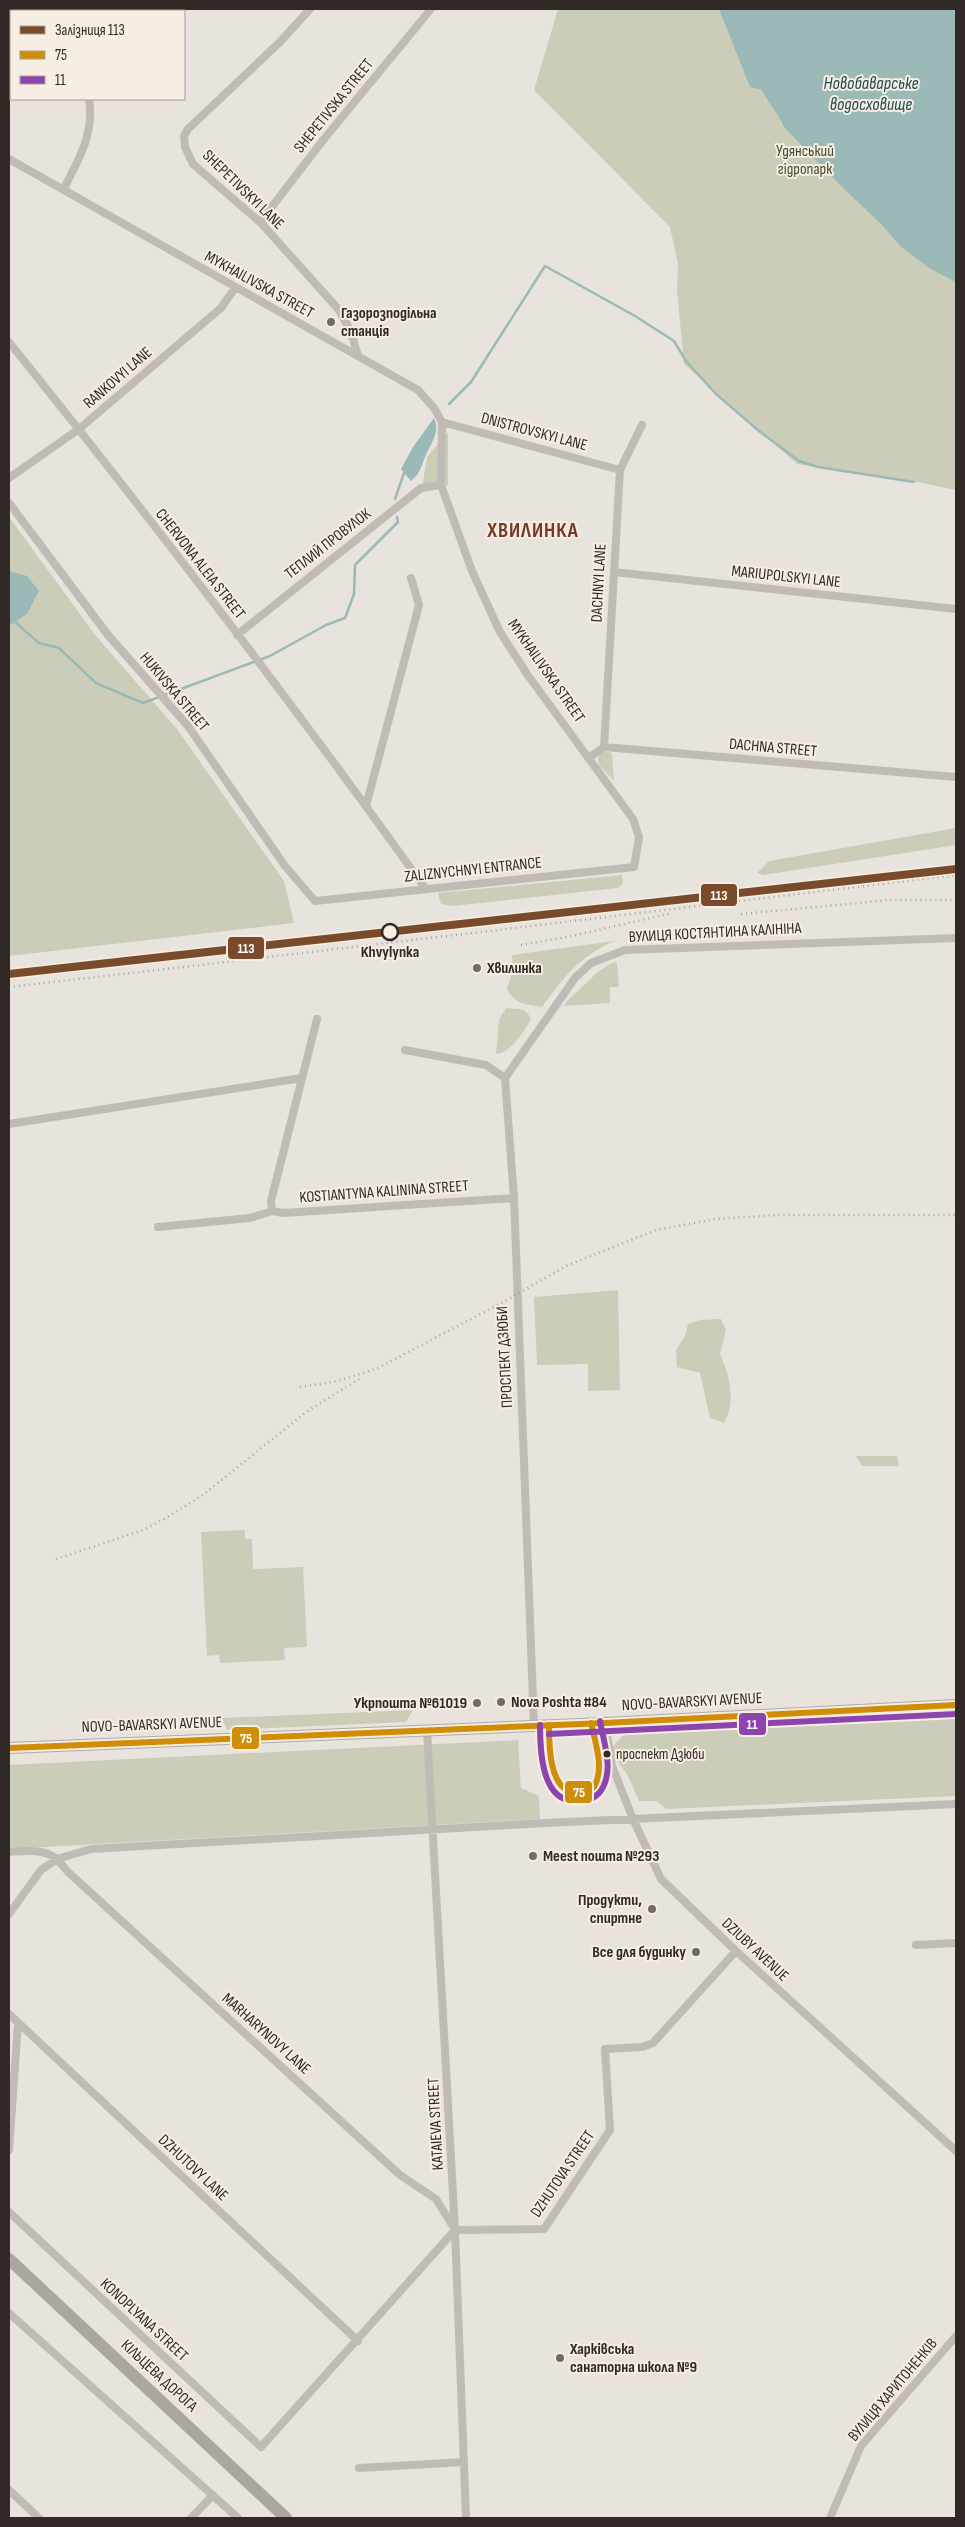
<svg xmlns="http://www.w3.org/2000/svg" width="965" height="2527" viewBox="0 0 965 2527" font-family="'Sofia Sans Condensed',sans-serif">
  <rect width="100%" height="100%" fill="#e9e3dd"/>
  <path fill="#cbcdb8" d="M558,9h398v481l-43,-9v2l-116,-19 -113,-100 -7,-74 1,-26 -8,-37 -136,-137z
    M448,432v53l-26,3 5,-31z
    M9,517l87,119 81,93 107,152 10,42 -285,33z
    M608,751l4,3 2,27 -15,-16 -1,-7 3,-5z
    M956,828v17l-193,30 -6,-2 12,-12z
    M622,875l1,8 -5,5 -165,18 -12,-2 -3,-11z
    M614,941c-35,16 -50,36 -72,66 -15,-3 -27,-2 -35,-18l6,-19 -1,-15z
    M614,962l3,1 2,24h-9v16l-46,3 3,-5 32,-30z
    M506,1008c12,1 20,-1 25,11 -7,13 -20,34 -35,35l3,-34z
    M618,1290l2,100 -32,1v-27l-51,1 -3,-68z
    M721,1319l5,11 -6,24c10,21 16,49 4,69l-14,-5 -10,-45 -23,-6 -1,-17 9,-14 3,-12 12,-4z
    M856,1456h41l2,10h-37z
    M245,1530v9h7l1,30 50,-2 4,80 -23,1 1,12 -65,3 -1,-8 -12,1 -6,-124z
    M413,1710l-7,12 -179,8 -5,-12z
    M956,1715v81l-290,13 -9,-8h-18l-11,-25 -14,-20 -2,-9 15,-15 51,-4z
    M518,1740l3,48 18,8 1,23 -531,30v-84z"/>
  <path fill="#9bbab7" d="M719,9h237v273l-27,-14 -29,-22 -17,-20 -42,-40 -57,-59c-6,-14 -16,-24 -22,-37l-12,-3z
    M434,418c7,15 -4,26 -9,39 -4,10 -5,17 -14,24l-10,-12 12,-22z
    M9,571l18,5 12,15 -12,23 -18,12z"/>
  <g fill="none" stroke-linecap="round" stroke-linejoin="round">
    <path stroke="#9bbab7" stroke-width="2.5" d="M449,404l22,-22 74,-116 90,50 39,25 12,20 30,33 43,37 40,30 19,6 96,15
      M395,499l10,-29
      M15,622l24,21 20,5 37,35 47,20 127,-47 56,-31 19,-7 9,-24 1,-29 43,-43 -1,-5"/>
    <path stroke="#c1bbb6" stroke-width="8" d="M76,9v2
      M310,9l-30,33 -92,87 -4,7 1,11 8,17 69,60 77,86 12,22 7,24
      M9,14l2,2
      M9,159l409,231 16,18 8,14 -1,63 31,86 28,61 27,42 106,145 6,18 -5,30 -319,34 -30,-35 -97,-140 -80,-91 -99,-132
      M63,190c15,-29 32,-57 26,-91
      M262,224l2,-7 60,-78 107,-130
      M9,342c143,178 283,360 416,546
      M442,422l178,48
      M9,478l70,-49 142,-121 14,-20
      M614,572l342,37
      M237,635l184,-147 20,-3
      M604,747l16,-277 22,-45
      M590,757l14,-10 352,30
      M366,806l53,-201 -8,-27
      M317,1019l-46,182 1,10 11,2 231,-15 -9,-120 70,-100 16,-15 34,-13 331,-12
      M405,1050l81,15 19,13
      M9,1124l293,-46
      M514,1198l20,528
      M158,1227l92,-9 22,-7
      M605,1723l7,43 21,53 28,60 75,72 220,200
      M427,1730l28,500 11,288
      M9,1852c16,-1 34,-4 48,7l34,-10 454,-26 411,-19
      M9,1914l32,-44 16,-11 11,13 332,303 36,24 18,29
      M916,1945l40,-2
      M9,2014l349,327
      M9,2150l9,-127
      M9,2212l252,235 194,-217 89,-1 66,-99 -5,-81 37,-2 11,-4 83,-92
      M9,2313l229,205
      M359,2468l105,-6
      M9,2490l30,28
      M191,2518l22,-23
      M830,2518l31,-72 95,-110"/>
    <path stroke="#b0a9a5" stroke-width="12" d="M9,1748l596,-25 351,-18"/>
    <path stroke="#aca6a0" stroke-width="12" d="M9,2259l277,259"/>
    <path stroke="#a9a4a0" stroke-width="2.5" stroke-dasharray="1 4" stroke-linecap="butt" d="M741,914l149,-14h66
      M521,945l51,-9 100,-23
      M9,987c316,-36 631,-74 947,-112
      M300,1387l38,-6 40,-13 129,-68 59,-34 90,-36 59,-11 61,-4h180
      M56,1559l87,-29 21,-11 39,-24 103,-83 55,-34"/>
    <defs>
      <path id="bus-1" d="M549,1725c0,19 0,66 26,67 8,0 13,0 19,-5 11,-19 1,-45 -3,-64
        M9,1748l596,-25 351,-18"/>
      <path id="bus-2" d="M540,1725c0,24 1,77 36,76 10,0 17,-1 24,-9 15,-20 4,-48 0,-71
        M549,1734l407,-20"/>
    </defs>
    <use href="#bus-1" stroke="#f6ede3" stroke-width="10"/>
    <use href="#bus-2" stroke="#f6ede3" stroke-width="10"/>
    <use href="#bus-1" stroke="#cf8d08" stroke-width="6"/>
    <use href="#bus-2" stroke="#8e44ad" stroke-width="6"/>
    <defs>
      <path id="rail-1" d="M9,974l947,-105"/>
    </defs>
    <use href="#rail-1" stroke="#f6ede3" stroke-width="11"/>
    <use href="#rail-1" stroke="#7a4b2a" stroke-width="8"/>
  </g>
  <g fill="#716a66" stroke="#f6ede3" stroke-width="2">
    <circle cx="331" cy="322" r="5"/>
    <circle cx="477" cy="968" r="5"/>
    <circle cx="501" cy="1702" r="5"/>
    <circle cx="477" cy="1703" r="5"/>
    <circle cx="533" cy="1856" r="5"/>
    <circle cx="652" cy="1909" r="5"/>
    <circle cx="696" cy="1952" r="5"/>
    <circle cx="560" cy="2358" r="5"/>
  </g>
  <circle fill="#f6ede3" stroke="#312926" stroke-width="2.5" cx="390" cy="932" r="8"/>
  <circle fill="#312926" stroke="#f6ede3" stroke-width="2" cx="607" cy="1754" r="4.5"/>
  <g text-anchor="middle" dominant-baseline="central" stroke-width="4" stroke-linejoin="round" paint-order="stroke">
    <g font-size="15" fill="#312926" stroke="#f6ede3" text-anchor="start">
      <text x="616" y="1754">проспект Дзюби</text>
    </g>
    <g font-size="16" fill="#312926" stroke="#f6ede3">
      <text transform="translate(334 106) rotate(-51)">SHEPETIVSKA STREET</text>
      <text transform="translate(243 190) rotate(44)">SHEPETIVSKYI LANE</text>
      <text transform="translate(259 285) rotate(29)">MYKHAILIVSKA STREET</text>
      <text transform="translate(118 378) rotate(-41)">RANKOVYI LANE</text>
      <text transform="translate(534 432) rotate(15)">DNISTROVSKYI LANE</text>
      <text transform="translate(328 544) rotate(-38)">ТЕПЛИЙ ПРОВУЛОК</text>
      <text transform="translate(200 564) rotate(52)">CHERVONA ALEIA STREET</text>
      <text transform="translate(786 577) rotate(6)">MARIUPOLSKYI LANE</text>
      <text transform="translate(599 583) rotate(-87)">DACHNYI LANE</text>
      <text transform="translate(546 671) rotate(55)">MYKHAILIVSKA STREET</text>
      <text transform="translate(174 692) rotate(50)">HUKIVSKA STREET</text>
      <text transform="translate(773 748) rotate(5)">DACHNA STREET</text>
      <text transform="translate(473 870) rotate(-6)">ZALIZNYCHNYI ENTRANCE</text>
      <text transform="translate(715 933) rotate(-3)">ВУЛИЦЯ КОСТЯНТИНА КАЛІНІНА</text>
      <text transform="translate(384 1192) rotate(-4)">KOSTIANTYNA KALININA STREET</text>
      <text transform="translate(505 1357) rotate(-93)">ПРОСПЕКТ ДЗЮБИ</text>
      <text transform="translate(692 1702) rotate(-3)">NOVO-BAVARSKYI AVENUE</text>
      <text transform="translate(152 1725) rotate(-2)">NOVO-BAVARSKYI AVENUE</text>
      <text transform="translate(755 1950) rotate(43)">DZIUBY AVENUE</text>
      <text transform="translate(266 2034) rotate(42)">MARHARYNOVY LANE</text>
      <text transform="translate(436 2124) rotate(-93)">KATAIEVA STREET</text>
      <text transform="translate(193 2168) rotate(43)">DZHUTOVY LANE</text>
      <text transform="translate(563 2174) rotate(-56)">DZHUTOVA STREET</text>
      <text transform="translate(144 2320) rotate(43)">KONOPLYANA STREET</text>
      <text transform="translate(159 2376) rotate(43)">КІЛЬЦЕВА ДОРОГА</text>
      <text transform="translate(893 2390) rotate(-50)">ВУЛИЦЯ ХАРИТОНЕНКІВ</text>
    </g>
    <g font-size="16" fill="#424d2c" stroke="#f6ede3">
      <text x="805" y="151">Удянський<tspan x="805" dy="18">гідропарк</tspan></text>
    </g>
    <g font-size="16" font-weight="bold" fill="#312926" stroke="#f6ede3" text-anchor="start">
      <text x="341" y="313">Газорозподільна<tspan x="341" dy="18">станція</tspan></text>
      <text x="487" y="968">Хвилинка</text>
      <text x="511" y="1702">Nova Poshta #84</text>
      <text x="467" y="1703" text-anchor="end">Укрпошта №61019</text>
      <text x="543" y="1856">Meest пошта №293</text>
      <text x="642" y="1900" text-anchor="end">Продукти,<tspan x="642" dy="18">спиртне</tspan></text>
      <text x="686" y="1952" text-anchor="end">Все для будинку</text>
      <text x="570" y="2349">Харківська<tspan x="570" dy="18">санаторна школа №9</tspan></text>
    </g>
    <g font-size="16" font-weight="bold" fill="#312926" stroke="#f6ede3">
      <text x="390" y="952">Khvylynka</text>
    </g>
    <g font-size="18" font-style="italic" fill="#204d4e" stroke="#f6ede3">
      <text x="871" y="83">Новобаварське<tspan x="871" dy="21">водосховище</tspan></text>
    </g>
    <g font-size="21" font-weight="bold" letter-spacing="1" fill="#783627" stroke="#f6ede3">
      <text x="533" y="530">ХВИЛИНКА</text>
    </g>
  </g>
  <g stroke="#f6ede3" stroke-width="2">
    <rect x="700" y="883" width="38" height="24" rx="5" fill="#7a4b2a"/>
    <rect x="227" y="936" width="38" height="24" rx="5" fill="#7a4b2a"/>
    <rect x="738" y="1712" width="29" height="24" rx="5" fill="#8e44ad"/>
    <rect x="231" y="1726" width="29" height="24" rx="5" fill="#cf8d08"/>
    <rect x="564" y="1780" width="29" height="24" rx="5" fill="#cf8d08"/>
  </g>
  <g font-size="14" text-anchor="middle" font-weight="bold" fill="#fff">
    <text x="719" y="900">113</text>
    <text x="246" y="953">113</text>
    <text x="752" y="1729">11</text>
    <text x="246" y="1743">75</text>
    <text x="579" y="1797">75</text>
  </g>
  <rect width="965" height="2527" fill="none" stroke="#312926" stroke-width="20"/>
  <rect x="10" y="10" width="175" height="90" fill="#f6ede3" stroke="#a79f97"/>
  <rect x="20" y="26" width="25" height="8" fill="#7a4b2a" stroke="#a79f97"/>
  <text x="55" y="35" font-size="15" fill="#312926">Залізниця 113</text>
  <rect x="20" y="51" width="25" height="8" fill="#cf8d08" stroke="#a79f97"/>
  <text x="55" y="60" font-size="15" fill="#312926">75</text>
  <rect x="20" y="76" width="25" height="8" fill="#8e44ad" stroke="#a79f97"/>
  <text x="55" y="85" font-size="15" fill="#312926">11</text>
</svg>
